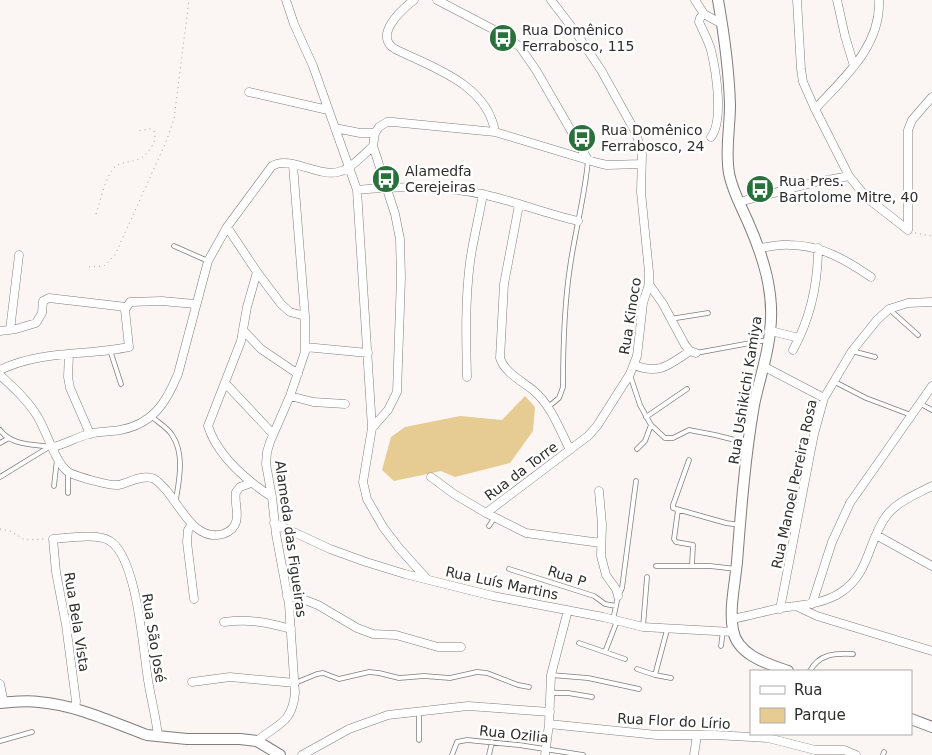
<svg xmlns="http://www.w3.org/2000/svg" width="932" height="755" viewBox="0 0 932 755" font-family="'DejaVu Sans',sans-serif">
  <rect width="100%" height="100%" fill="#fbf6f4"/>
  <path fill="#e6cb92" d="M525,396l10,11 -2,24 -23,32 -55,14 -14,-6 -47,10 -12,-11 9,-33 14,-10 55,-11 42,4z"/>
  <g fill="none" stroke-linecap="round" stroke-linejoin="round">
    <defs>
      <path id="lane" d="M174,246l34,15
        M889,309l29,26
        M670,319l38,-6
        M110,350l11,34
        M852,351l23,6
        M696,353l71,-13
        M630,375l10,30 11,20 -6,16 -8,8
        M833,381l33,17 45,17
        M919,403l13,7
        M548,407l11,-9 4,-11c0,-40 1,-81 7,-120 5,-36 15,-71 18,-107
        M152,417c7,6 16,11 20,18 13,19 7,45 4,65
        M646,417l41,-28
        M651,425l14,13h8l16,-8 26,5 32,8
        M0,430c12,16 33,14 51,17
        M0,443l9,-5
        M689,460l-16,45v3l53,15 14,2
        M68,471v22
        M0,477l49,-30
        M54,486l3,-27
        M678,510l-4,29 2,3 17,3 -1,20
        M489,526l6,-9
        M656,566h54l26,3
        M509,569l85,27 11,8 11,2
        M613,620l5,-24 4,-8 14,-107
        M643,627l4,-50
        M579,643l46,16
        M721,646l2,-15
        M605,652l12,-31
        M637,669l18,6 16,3
        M810,671c9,-17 25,-18 43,-17
        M551,675l37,3 51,11
        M655,675l12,-45
        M295,683l22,-9 6,-1 16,6 30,-7 10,1 20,5 25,-2 26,2 27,-6 10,1 31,12 11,2
        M550,693h18l24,4
        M419,740v-28
        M0,741l32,-9
        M452,755l5,-13 10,-2 52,5 64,10
        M489,755l3,-13
        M883,755l1,-3"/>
      <path id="street" d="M286,0l8,24 19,42 44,124 15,238
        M414,0c-13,10 -41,36 -19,49 38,19 92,35 100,83
        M437,0l69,36 14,11 16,23 52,90
        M695,0l9,14 18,10
        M797,0l4,69 2,13 12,27 34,67 8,10 10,12 41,32v-100l4,-10 20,-23
        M837,0l8,36 9,30
        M704,14l-4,4 -1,4c4,9 9,18 12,28 5,21 13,70 0,87
        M249,92l79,18
        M815,109c29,-31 66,-63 64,-109
        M335,128l25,5h15
        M357,190c41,-4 89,-4 129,5 31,7 61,19 92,26
        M739,202l73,-19 37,-7
        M519,205l-15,79 -4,74c4,14 23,24 33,32 18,15 27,40 37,60
        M227,227l30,45 24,32 9,8 15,4
        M759,248c10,-1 21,-4 31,-3 31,0 56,15 81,32
        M257,272l-10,35 -6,34 -33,85c10,31 38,54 64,71
        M649,284l14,20 22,41 5,6 6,2
        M10,330l9,-75
        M243,330l18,19 37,25
        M0,331l16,-2 20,-6 6,-10 1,-12 6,-3 77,9
        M771,331l28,7
        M305,347l63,6
        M793,350c17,-31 25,-67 25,-102
        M69,354l-1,23 2,11 20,46
        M634,365c25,10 35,0 56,-14
        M763,366l61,32
        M0,370c41,-20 86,-14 129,-23l-4,-37 5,-8 32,-1 33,3
        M0,375c13,12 26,24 36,39 10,15 18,46 31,57 6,5 43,15 51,14 11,-2 22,-10 34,-7 6,2 10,8 14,12 15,17 29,52 57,44 6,-2 11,-5 13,-12 3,-9 -2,-21 0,-30l4,-5 11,-4
        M467,377c-1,-38 -2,-76 3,-115 3,-22 9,-45 13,-68
        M226,384l47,50
        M290,396l23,6 32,2
        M53,447c13,-3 24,-10 36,-13 10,-3 21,-2 31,-4 33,-6 46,-27 58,-56l30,-113 19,-34 45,-61c17,-11 46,11 66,6 13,-3 25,-17 35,-26
        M431,477l23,17 32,19 40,20 75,10
        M599,491l3,33 -1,32 5,19 10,14 2,7
        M486,513l102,-77 9,-10 33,-52 7,-18 6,-53 6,-19v-12l-8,-80 1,-38 -6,-21 -35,-63 -24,-36 -26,-34
        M274,523l56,26 36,13 39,12 88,22 110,21 40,10 90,5
        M192,524l-4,6 -1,12 7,57
        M876,535l56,31
        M427,579l-28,-31 -16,-21 -16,-28 -4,-17 9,-54 16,-18 9,-18 4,-114 -1,-39 -5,-25 -22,-68 2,-13 4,-6 8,-5h6l102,10 103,31 9,2 34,-1
        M287,596l10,1 21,8 39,23 16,6 23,1 42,12h23
        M812,604l20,-62 18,-39 82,-117
        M796,606l21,10 115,35
        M780,609l34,-175 10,-36 28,-47 25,-31 12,-11 19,-6 24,-1
        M732,619c17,-3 33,-8 49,-11 20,-3 42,-4 59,-15 31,-20 27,-52 47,-78 11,-14 30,-21 45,-29
        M224,622c26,-3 42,0 67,7
        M192,682l38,-5 65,6
        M0,684l4,19
        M75,709l1,-8 -10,-76 -10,-53 -3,-33c14,-1 45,-6 57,2 27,17 33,108 38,139 3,19 8,37 10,56
        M549,724l108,11h58l53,3 47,12h29l12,5
        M257,741c20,-17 35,-17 38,-48l-6,-89 -13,-70 -4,-37 -6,-33 1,-12 3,-10 20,-46 15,-44v-36l-12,-151
        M302,755l47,-26 39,-14 80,-9 82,6
        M545,755l4,-31 2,-49 17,-65
        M694,755l3,-20"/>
      <path id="secondary" d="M718,0c6,34 11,70 12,105 0,23 -5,45 -1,68 3,17 12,33 19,49 15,34 27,71 22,109 -2,25 -11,49 -16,74 -9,52 -13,105 -17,157 -2,22 -8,47 -4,68 4,25 35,34 55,41
        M0,703c13,-1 26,-3 39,-1 37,3 73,20 108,33l40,4h53l17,2 23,14
        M911,719l21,8"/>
    </defs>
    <use href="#lane" stroke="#817d7b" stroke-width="5.5"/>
    <use href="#street" stroke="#817d7b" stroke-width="9"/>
    <use href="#secondary" stroke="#817d7b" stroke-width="12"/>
    <path stroke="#a09d9c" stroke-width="1" stroke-dasharray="1 4" stroke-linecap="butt" d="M96,214c4,-12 9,-35 17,-45 10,-12 27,-1 39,-23 3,-5 4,-9 2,-15l-4,-2 -13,2
      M915,233l17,3
      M89,267l15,-1 11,-11 51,-113 8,-23 15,-119
      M0,529l10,2 15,9 19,-1"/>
    <use href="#lane" stroke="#fff" stroke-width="4"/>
    <use href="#street" stroke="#fff" stroke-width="8"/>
    <use href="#secondary" stroke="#fff" stroke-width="10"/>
  </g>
  <defs>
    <symbol id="bus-disc" viewBox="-11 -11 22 22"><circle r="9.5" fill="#29703c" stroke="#fff"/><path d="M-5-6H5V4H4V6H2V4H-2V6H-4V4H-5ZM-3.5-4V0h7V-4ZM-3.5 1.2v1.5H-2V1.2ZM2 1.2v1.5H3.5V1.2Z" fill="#fff"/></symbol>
  </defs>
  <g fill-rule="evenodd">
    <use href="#bus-disc" x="487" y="22" width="32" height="32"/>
    <use href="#bus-disc" x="566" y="122" width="32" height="32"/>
    <use href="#bus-disc" x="370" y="163" width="32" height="32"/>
    <use href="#bus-disc" x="744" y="173" width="32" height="32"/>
  </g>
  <g text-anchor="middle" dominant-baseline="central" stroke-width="5" stroke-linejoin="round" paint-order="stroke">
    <g font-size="14" fill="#2f2e2d" stroke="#fff" text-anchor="start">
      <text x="522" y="30">Rua Domênico<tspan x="522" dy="16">Ferrabosco, 115</tspan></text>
      <text x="601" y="130">Rua Domênico<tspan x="601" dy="16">Ferrabosco, 24</tspan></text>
      <text x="405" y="171">Alamedfa<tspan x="405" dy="16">Cerejeiras</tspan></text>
      <text x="779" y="181">Rua Pres.<tspan x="779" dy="16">Bartolome Mitre, 40</tspan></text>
    </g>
    <g font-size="14" fill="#2f2e2d" stroke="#fff">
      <text transform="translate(630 316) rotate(-81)">Rua Kinoco</text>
      <text transform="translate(745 390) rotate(-81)">Rua Ushikichi Kamiya</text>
      <text transform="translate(521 471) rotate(-37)">Rua da Torre</text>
      <text transform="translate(794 484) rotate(-78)">Rua Manoel Pereira Rosa</text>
      <text transform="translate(291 539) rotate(82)">Alameda das Figueiras</text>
      <text transform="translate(567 576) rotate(18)">Rua P</text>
      <text transform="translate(502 583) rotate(12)">Rua Luís Martins</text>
      <text transform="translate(77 622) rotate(81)">Rua Bela Vista</text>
      <text transform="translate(154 638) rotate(81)">Rua São José</text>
      <text transform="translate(674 721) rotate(3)">Rua Flor do Lírio</text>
      <text transform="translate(514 734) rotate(6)">Rua Ozilia</text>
    </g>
  </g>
  <rect x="750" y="670" width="162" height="65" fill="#ffffff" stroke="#acabab"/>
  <rect x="760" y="686" width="25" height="8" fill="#ffffff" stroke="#acabab"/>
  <text x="794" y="695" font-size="15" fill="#2f2e2d">Rua</text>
  <rect x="760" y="708" width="25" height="15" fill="#e6cb92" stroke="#acabab"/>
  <text x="794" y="720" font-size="15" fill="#2f2e2d">Parque</text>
</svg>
